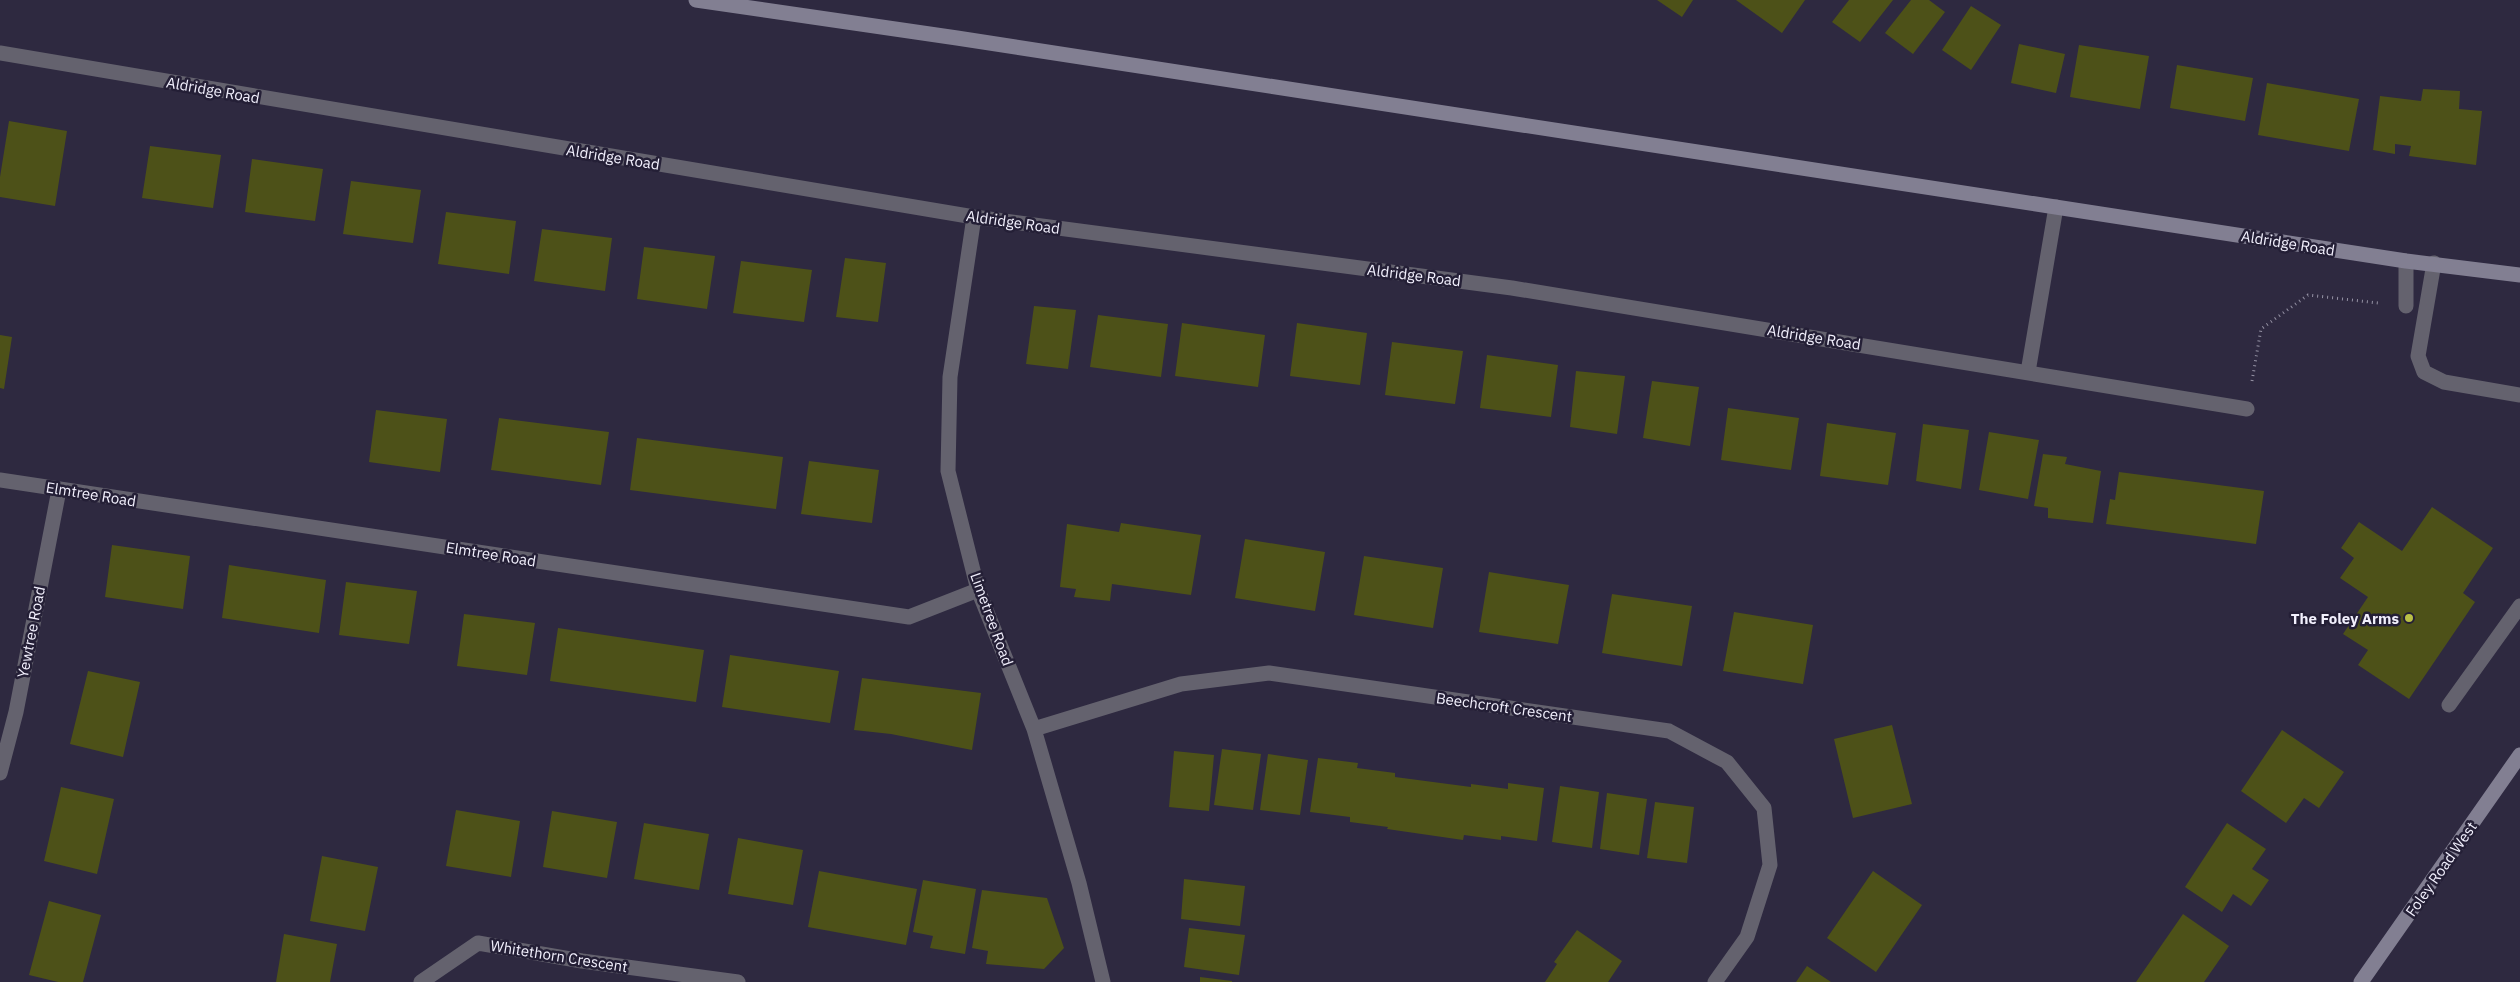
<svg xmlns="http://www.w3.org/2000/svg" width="2520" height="982" viewBox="0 0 2520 982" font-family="'IBM Plex Sans',sans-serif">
  <rect width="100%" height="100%" fill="#2e2940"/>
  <path fill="#4d5118" d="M1657,0h36l-11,17z
    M1736,0h69l-23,33z
    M1849,0h44l-33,42 -28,-20z
    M1911,0h18l16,12 -32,42 -28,-21z
    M1971,6l30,19 -30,45 -29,-20z
    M2019,44l46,10 -9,39 -45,-10z
    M2079,45l70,11 -9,53 -70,-12z
    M2177,65l76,13 -8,43 -75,-13z
    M2267,83l92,16 -10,52 -91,-16z
    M2423,89l37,2 -1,18 23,2 -6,54 -67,-9 2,-10 -16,-2v10l-22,-4 7,-54 41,5z
    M9,121l58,10 -12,75 -55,-9v-20z
    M150,146l71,9 -8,53 -71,-10z
    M252,159l71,10 -8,52 -70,-9z
    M351,181l70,9 -8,53 -70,-9z
    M446,212l70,9 -7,53 -71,-10z
    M542,229l70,9 -7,53 -71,-10z
    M644,247l71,9 -8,53 -70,-10z
    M845,258l41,5 -8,59 -42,-5z
    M741,261l71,9 -8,52 -71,-9z
    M1034,306l42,4 -8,59 -42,-5z
    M1098,315l70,9 -7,53 -71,-10z
    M1182,323l83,12 -7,52 -83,-11z
    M1297,323l70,10 -7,52 -70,-9z
    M0,335l12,2 -8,52 -4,-1z
    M1392,342l71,9 -8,53 -70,-9z
    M1487,355l71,10 -7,52 -71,-9z
    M1576,371l49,5 -8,58 -47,-7z
    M1652,381l47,6 -9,59 -47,-8z
    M1728,408l71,10 -8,52 -70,-10z
    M376,410l71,9 -7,53 -71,-10z
    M499,418l110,14 -8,53 -110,-15z
    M1827,423l69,10 -8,52 -68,-9z
    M1923,424l46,6 -8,59 -45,-8z
    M1989,432l50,8 -11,59 -49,-9z
    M637,438l146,19 -7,52 -146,-19z
    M2043,454l24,3 -2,7 36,7 -8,52 -45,-5v-10l-14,-2z
    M809,461l70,9 -7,53 -71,-9z
    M2119,472l145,19 -8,53 -150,-20 4,-25 5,1z
    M2432,507l61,41 -30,45 12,9 -66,97 -51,-34 10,-15 -25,-16 25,-37 -28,-19 14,-20 -13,-10 18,-26 43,29z
    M1121,523l80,12 -10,60 -79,-11 -2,17 -36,-4 2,-8 -16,-2 7,-63 52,8z
    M1245,539l80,13 -10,59 -80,-13z
    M112,545l78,11 -7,53 -78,-12z
    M1364,556l79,12 -10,60 -79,-13z
    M229,565l97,15 -7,53 -97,-15z
    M1489,572l80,13 -11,59 -79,-12z
    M346,582l71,9 -8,53 -70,-9z
    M1612,594l80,12 -10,60 -80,-13z
    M1734,612l79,13 -10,59 -80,-13z
    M464,614l71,9 -8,52 -70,-9z
    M558,628l146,22 -8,52 -146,-21z
    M730,655l109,16 -9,52 -108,-16z
    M88,671l52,11 -17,75 -53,-13z
    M862,678l119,15 -9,57 -81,-16 -37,-4z
    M1892,725l20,79 -59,14 -19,-79z
    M2282,730l62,42 -25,36 -15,-10 -18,25 -45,-32z
    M1222,749l39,5 -8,56 -39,-5z
    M1174,751l40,4 -5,56 -40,-4z
    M1268,754l40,6 -8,55 -40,-5z
    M1318,758l40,5 -1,5 38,5v4l76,10v-3l37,5v-6l36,5 -7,53 -36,-5v4l-37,-5 -1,5 -76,-11 1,-2 -38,-5v-5l-40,-5z
    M1560,786l39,6 -7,56 -40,-6z
    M61,787l53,12 -17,75 -53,-13z
    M1607,793l40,6 -8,56 -39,-6z
    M1655,802l39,5 -7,56 -40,-5z
    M456,810l64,11 -9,56 -65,-11z
    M552,811l65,11 -10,56 -64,-11z
    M644,823l65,11 -10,56 -65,-11z
    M2227,823l39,26 -14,20 17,11 -18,26 -18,-12 -11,18 -37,-25z
    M738,838l65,12 -10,55 -65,-11z
    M322,856l56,11 -13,64 -55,-10z
    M819,871l98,18 -11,56 -98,-18z
    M1873,871l49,34 -46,67 -49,-34z
    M1184,879l61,7 -5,40 -59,-7z
    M923,880l53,9 -11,65 -35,-6 3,-12 -20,-4z
    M982,890l65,8 17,50 -20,21 -58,-5 2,-13 -16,-3z
    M49,901l52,14 -18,67h-25l-29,-7z
    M2183,914l46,32 -25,36h-68z
    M1189,928l56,7 -6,40 -55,-8z
    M1577,930l45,31 -14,21h-63l12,-18 -3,-2z
    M284,934l53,10 -7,38h-54z
    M1807,966l24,16h-35z
    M1200,977l32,4v1h-32z"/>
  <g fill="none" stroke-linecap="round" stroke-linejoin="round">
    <path stroke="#9592a4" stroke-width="3" stroke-dasharray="1 4" stroke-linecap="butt" d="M2252,381l9,-52 47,-34 70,8"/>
    <path stroke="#64626e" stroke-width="15" d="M2434,263l-16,93 6,16 20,10 76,13
      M2406,306v-45
      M2449,705l71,-99"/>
    <path stroke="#64626e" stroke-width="15" d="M0,53l974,164 538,71 735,121
      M974,217l-24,160 -2,94 30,119 56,139 45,154 24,99
      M2028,372l28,-165
      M0,480l909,137 69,-27
      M1034,729l147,-45 88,-11 400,58 58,31 37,46 6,57 -23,72 -32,45
      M0,773l16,-61 43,-222
      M421,982l57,-39 104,18 156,21"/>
    <path stroke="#827f92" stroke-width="15" d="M696,0l261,38 1449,223 114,14
      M2361,982l159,-227"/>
  </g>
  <circle fill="#b9c046" stroke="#241f36" stroke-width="2" cx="2409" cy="618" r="5"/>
  <g text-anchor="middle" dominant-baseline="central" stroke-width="5" stroke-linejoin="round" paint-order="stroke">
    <g font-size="15" fill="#f2f0fd" stroke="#241f36">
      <text transform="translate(213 90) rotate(10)">Aldridge Road</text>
      <text transform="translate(613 157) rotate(9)">Aldridge Road</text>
      <text transform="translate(1013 222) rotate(8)">Aldridge Road</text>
      <text transform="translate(2288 243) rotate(9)">Aldridge Road</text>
      <text transform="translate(1414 275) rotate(7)">Aldridge Road</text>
      <text transform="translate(1814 337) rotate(9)">Aldridge Road</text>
      <text transform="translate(91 494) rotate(9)">Elmtree Road</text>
      <text transform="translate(491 554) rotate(9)">Elmtree Road</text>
      <text transform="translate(992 619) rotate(70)">Limetree Road</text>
      <text transform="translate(31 632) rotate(-79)">Yewtree Road</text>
      <text transform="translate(1504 707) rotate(8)">Beechcroft Crescent</text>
      <text transform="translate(2441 869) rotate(-55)">Foley Road West</text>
      <text transform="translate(559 956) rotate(9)">Whitethorn Crescent</text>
    </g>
    <g font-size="15" font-weight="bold" fill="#f2f0fd" stroke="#241f36" text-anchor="end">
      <text x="2399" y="618">The Foley Arms</text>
    </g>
  </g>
</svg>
